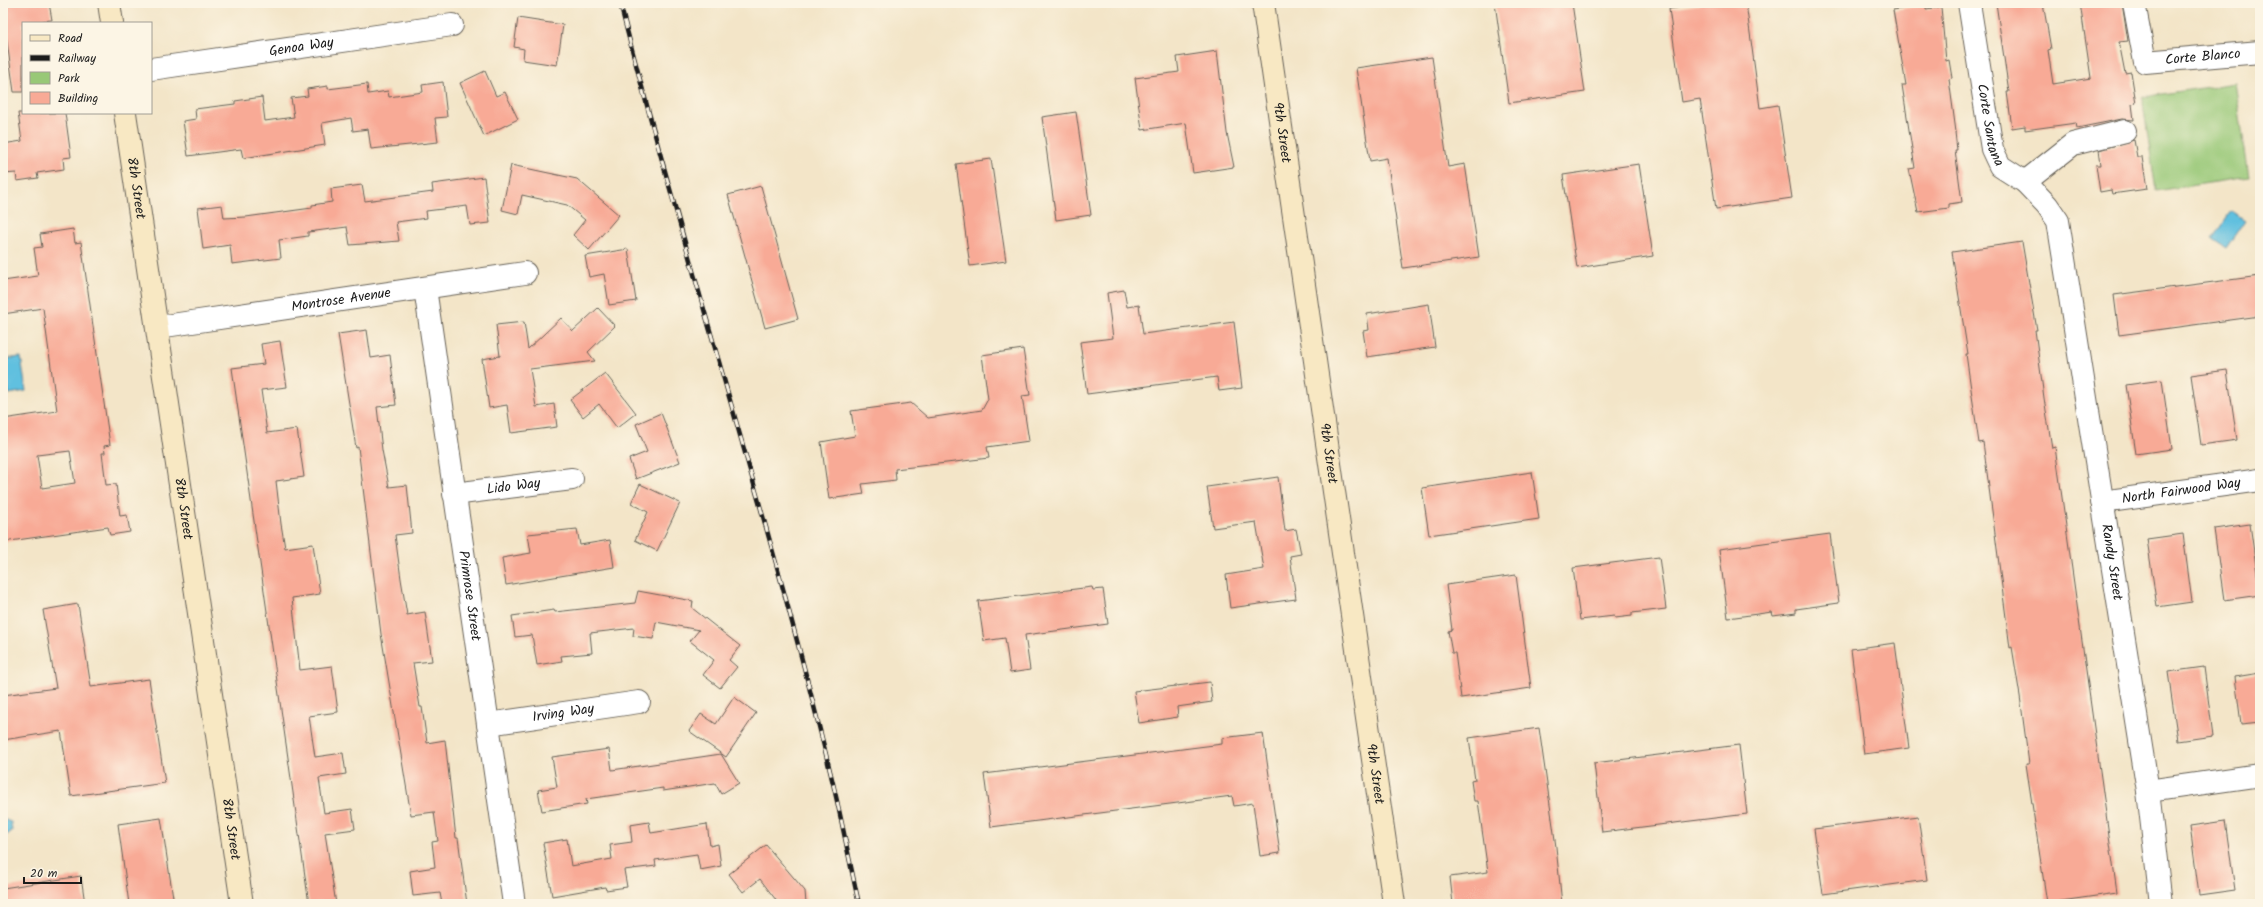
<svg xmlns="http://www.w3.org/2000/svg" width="2263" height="907" viewBox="0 0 2263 907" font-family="Kalam,sans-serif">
  <rect width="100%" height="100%" fill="#fcf5e5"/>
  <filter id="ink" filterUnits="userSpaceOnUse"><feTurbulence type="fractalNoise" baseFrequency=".025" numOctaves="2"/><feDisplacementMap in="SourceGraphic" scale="8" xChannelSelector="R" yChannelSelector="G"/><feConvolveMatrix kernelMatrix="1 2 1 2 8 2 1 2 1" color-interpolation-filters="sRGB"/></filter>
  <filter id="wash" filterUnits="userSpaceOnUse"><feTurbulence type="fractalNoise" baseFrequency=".012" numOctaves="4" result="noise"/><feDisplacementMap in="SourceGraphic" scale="16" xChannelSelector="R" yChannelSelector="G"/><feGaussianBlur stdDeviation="0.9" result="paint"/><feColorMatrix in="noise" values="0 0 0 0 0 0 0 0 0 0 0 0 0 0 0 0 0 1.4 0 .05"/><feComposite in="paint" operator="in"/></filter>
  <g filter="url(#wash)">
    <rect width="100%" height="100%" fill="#f3e5c8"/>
    <path fill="#98c877" stroke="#5a724a" d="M2235,83l14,94 -93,14 -14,-94z"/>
    <path fill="#61c0df" stroke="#3e6e7e" d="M2231,211l14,9 -19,28 -14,-9z
      M21,357l5,34 -17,3 -5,-35z
      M3,819l8,3 1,9 -8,6z"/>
    <g id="blocks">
      <path fill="#f8aa96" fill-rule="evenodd" d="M3,3h46l3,17 -9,1 1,2h-21v69h-9l-9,-65h-2z
        M1495,3h26v3l24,-3h27l13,89 -76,11z
        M1709,3h37l14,105 18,-3 14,93 -76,11 -16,-110 -18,3 -13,-93z
        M1996,3h47l8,46 -3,1 5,34 38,-6 -11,-75h42l6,38 -9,1 6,31 6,-1 5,31 -4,1 2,16 -12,-1 -45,9 -1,-5 -51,7v-4l-13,2 -5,-36h2z
        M1926,5v4l15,-2 5,54 3,-1 3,18 -3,1 7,53h-1l2,18h-2l7,52 -13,2v4l-31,4 -9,-43 6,-1 -13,-83h4l-13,-75z
        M518,18l45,7 -6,40 -34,-5 1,-11 -10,-2z
        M1217,51l10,82 7,34 -41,6 -7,-50 -44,7 -7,-52 44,-6 -2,-15z
        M1432,57l16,110 17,-3 14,93 -76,11 -16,-110 -17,3 -14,-93z
        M485,71l11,25 9,-4 13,27 -34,17 -24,-53z
        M443,82l4,35 -12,1 3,24 -67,7 -3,-20 -15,2 -2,-13 -29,5 3,22 -82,13 -2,-9 -53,7 -5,-35 13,-2 -1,-10 40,-5v-3l27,-4 3,24 29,-4 -3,-19 17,-2 -1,-7 21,-3v3l39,-5 1,10 20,-3 1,6 34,-5 -1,-7z
        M1076,112l15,103 -35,5 -14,-103z
        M18,113h47l6,44 -8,1 1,11 -27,4 1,5 -21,3 -1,-8 -13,1v-30l19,-3z
        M2134,140l3,17h5l5,32 -35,5 -1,-4 -11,2 -4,-27h5l-2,-15z
        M991,159l15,102 -36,5 -14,-102z
        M1639,164l14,92 -76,12 -14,-93z
        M511,165l66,14 42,36 -30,35 -16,-15 12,-15 -18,-15 -45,-10 -4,19 -16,-4z
        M484,177l6,46 -20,2 -3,-19 -41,5 1,7 -31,4 3,19 -49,4 -3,-18 -39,5v4l-29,4 2,18 -49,6 -2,-19 -27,4 -5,-41 24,-3 2,13 22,-1 66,-9v-3l20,-3 -1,-13 31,-4 3,16 68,-9 -1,-8z
        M761,186l37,133 -33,9 -37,-133z
        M73,229l2,14 6,-1 29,203 -6,1 1,7h-3l4,32 10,-1 4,32 7,-1 3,17 -20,3 -2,-8 -105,15v-123l54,-8 -14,-103 -40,6v-33l35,-5 -4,-28 8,-1 -2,-13zM70,451l5,32 -33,5 -5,-33z
        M2022,242l15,88h-2l9,68 8,50 3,-1 62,446 -70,10 -21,-139h3l-9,-68 -8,-49 -2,1 -27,-206 -4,1 -8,-54 -5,-35h2l-16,-102z
        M628,249l8,52 -27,4 -5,-31 -15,3 -4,-21z
        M2260,276v40l-141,19 -5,-40z
        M1124,290l3,17 12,-2 4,29 91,-12 8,66 -23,3 -2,-14 -130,17 -7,-52 33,-4 -6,-45z
        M1429,304l6,43 -68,10 -4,-26 6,-1 -2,-16z
        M598,308l17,18 -27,26 7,9 -65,8 6,38 18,-3 3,23 -46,6 -4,-28 -18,3 -7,-49 18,-3 -4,-31 28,-3 4,27 33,-31 12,13z
        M367,330l4,28 19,-3 6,50 -19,2 5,43 7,37 18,-2 5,48 -17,2 6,44 6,36 18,-3 7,49 -19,2 7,44h2l5,36 18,-3 11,98h2l9,66h-25l-2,-11 -27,3 -3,-25 25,-4 -3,-25 6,-1 -4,-29 -23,3 -30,-181 -23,-187 -2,1 -18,-114z
        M280,341l7,46 -26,3 6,43 30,-4 7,48 -28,4 5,43 4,24 28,-4 7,50 -28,4 8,72 32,-4 6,46 -29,4 6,41 28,-4 3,21 -27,4 5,35 28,-4 3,20 -30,4 11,71h-27l-77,-536 32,-4 -3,-20z
        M1023,349l7,46 -8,1 7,45 -42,6 2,11 -94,11 1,11 -34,4 2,10 -35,5 -8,-57 34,-6 -4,-25 60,-8 17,15 54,-8 6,-11 -6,-44z
        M2227,370l10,70 -36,5 -10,-70z
        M605,373l31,40 -19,15 -18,-24 -16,13 -13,-17z
        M2162,380l10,69 -36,5 -10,-69z
        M661,413l19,49 -44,17 -7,-20 18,-7 -11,-28z
        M1532,472l7,47 -110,16 -7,-47z
        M1278,477l7,54 11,-2 5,25 -11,2 6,43 -66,9 -4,-33 38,-6 -8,-47 -43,6 -6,-41z
        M640,484l40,19 -23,48 -22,-11 13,-28 -17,-9z
        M2250,524l10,71 -36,5 -10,-71z
        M577,529l3,16 30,-5 4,27 -108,18 -4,-27 29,-5 -3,-19z
        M1830,534l9,69 -43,6v4l-23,3 -1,-4 -44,6 -9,-69z
        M2183,534l9,68 -35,5 -10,-68z
        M1659,557l7,52 -34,4v3l-17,2 -1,-2 -34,4 -7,-52z
        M1516,575l15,113 -70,10 -6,-45h-3l-4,-22 4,-1 -6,-45z
        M1092,587l1,3 10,-1 5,35 -83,11 5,35 -20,3 -5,-35 -21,3 -6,-40z
        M638,591l55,10 -1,7 48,38 -11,14 8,7 -17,21 -17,-13 11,-15 -24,-19 9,-11 -43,-8 -3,17 -20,-3 1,-8 -44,5 2,20 -31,3 1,5 -25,4 -5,-30 -17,2 -3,-21 42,-6 1,2 80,-9z
        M78,604l13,83 58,-8 16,104 -94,13 -10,-65 -58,9v-45l53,-7 -13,-78z
        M1895,643l14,105 -45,6 -13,-105z
        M2204,667l9,69 -35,5 -10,-69z
        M2260,673v49l-19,2 -6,-47z
        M1210,682l2,20 -35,5 1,10 -39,6 -5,-32z
        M734,697l22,16 -30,44 -37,-26 12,-17 15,10z
        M1539,728l17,119 6,57h-109l-3,-27 38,-5 -10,-71h-4l-3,-20 4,-1 -6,-42z
        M1263,733l17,120 -20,3 -7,-53 -19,3 -2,-10 -241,31 -7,-53 238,-30v-6z
        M1739,745l8,69 -145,18 -8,-69z
        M609,749l3,21 109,-16 18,29 -18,11 -6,-11 -52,8v-3l-77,11 1,5 -45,7 -4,-21 19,-3 -5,-30z
        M1918,816l9,64 -104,14 -9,-65z
        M161,818l13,86h-45l-11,-80z
        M2225,821l10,69 -36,5 -9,-69z
        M649,822l2,11 56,-9 3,22 8,-2 3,22 -21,4 -3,-16 -42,6 1,6 -32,4 3,17 -21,3 -1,-3 -53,9 -9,-53 24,-4 4,27 41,-7 -2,-14 22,-3 -2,-17z
        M766,845l39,46 1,13h-27l-19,-25 -17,13 -14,-18z
        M81,876l4,28h-82v-16z"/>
    </g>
  </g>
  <g filter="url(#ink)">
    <use href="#blocks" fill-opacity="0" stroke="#676258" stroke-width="1"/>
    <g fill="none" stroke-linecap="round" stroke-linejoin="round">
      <defs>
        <g id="street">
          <path id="s1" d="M1969,3l23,146 8,17 25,16 22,23 11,16 90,570 13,113"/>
          <path id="s2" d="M2134,3l11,59 115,-10"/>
          <path id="s3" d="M151,69l301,-44"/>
          <path d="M2025,182l48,-38 52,-13"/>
          <path id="s4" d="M425,288l89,616"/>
          <path id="s5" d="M158,327l367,-54"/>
          <path id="s6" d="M454,494l118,-15"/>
          <path id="s7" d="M2102,502l158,-22"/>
          <path id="s8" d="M488,724l151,-22"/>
          <path d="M2148,791l112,-16"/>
        </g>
        <g id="secondary">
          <path d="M109,3l3,20"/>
          <path id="s9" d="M1263,3l131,901"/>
          <path id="s10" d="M125,113l117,791"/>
        </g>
      </defs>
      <use href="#street" stroke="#676258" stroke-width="24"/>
      <use href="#secondary" stroke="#676258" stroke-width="24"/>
      <use href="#street" stroke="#fff" stroke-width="22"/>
      <use href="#secondary" stroke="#f8e8c3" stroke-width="22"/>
      <defs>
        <path id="rail" d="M620,3c65,257 148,510 210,768 11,44 19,89 29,133"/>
      </defs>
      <use href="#rail" stroke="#1c1c1c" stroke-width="4.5"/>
      <use href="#rail" stroke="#fcf5e5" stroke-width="3" stroke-dasharray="9" stroke-linecap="butt"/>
    </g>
  </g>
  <g text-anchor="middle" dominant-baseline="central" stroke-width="3" stroke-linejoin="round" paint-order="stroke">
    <g font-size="14" fill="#1c1c1c" stroke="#fcf5e5">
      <text stroke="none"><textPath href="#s3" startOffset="152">Genoa Way</textPath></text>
      <text stroke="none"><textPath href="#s2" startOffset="118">Corte Blanco</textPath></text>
      <text stroke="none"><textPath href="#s1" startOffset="124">Corte Santana</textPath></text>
      <text stroke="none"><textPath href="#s9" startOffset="131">9th Street</textPath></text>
      <text stroke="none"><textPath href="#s10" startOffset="76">8th Street</textPath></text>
      <text stroke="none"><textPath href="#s5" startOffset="185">Montrose Avenue</textPath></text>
      <text stroke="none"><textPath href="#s9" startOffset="455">9th Street</textPath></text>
      <text stroke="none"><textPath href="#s6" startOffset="60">Lido Way</textPath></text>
      <text stroke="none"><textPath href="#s7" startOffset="80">North Fairwood Way</textPath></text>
      <text stroke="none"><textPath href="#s10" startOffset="400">8th Street</textPath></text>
      <text stroke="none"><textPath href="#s1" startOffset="593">Randy Street</textPath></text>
      <text stroke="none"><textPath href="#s4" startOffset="311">Primrose Street</textPath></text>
      <text stroke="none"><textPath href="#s8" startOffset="76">Irving Way</textPath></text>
      <text stroke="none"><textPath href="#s9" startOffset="779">9th Street</textPath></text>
      <text stroke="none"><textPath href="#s10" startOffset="724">8th Street</textPath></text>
    </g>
  </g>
  <rect width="2263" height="907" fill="none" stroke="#fcf5e5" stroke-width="16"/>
  <rect x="22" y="22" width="130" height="92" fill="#fcf5e5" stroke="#a29e95"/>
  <rect x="30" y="35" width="20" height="6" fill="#f8e8c3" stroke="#a29e95"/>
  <text x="58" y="42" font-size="12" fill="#1c1c1c">Road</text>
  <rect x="30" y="55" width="20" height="6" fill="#1c1c1c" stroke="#a29e95"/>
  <text x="58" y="62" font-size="12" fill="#1c1c1c">Railway</text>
  <rect x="30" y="72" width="20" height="12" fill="#98c877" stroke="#a29e95"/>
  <text x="58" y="82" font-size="12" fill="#1c1c1c">Park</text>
  <rect x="30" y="92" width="20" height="12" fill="#f8aa96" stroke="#a29e95"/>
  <text x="58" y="102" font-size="12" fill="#1c1c1c">Building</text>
  <path d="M24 877v6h57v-6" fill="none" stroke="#1c1c1c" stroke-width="2"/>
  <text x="30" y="877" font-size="12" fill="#1c1c1c" stroke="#fcf5e5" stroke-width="3" paint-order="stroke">20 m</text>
</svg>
